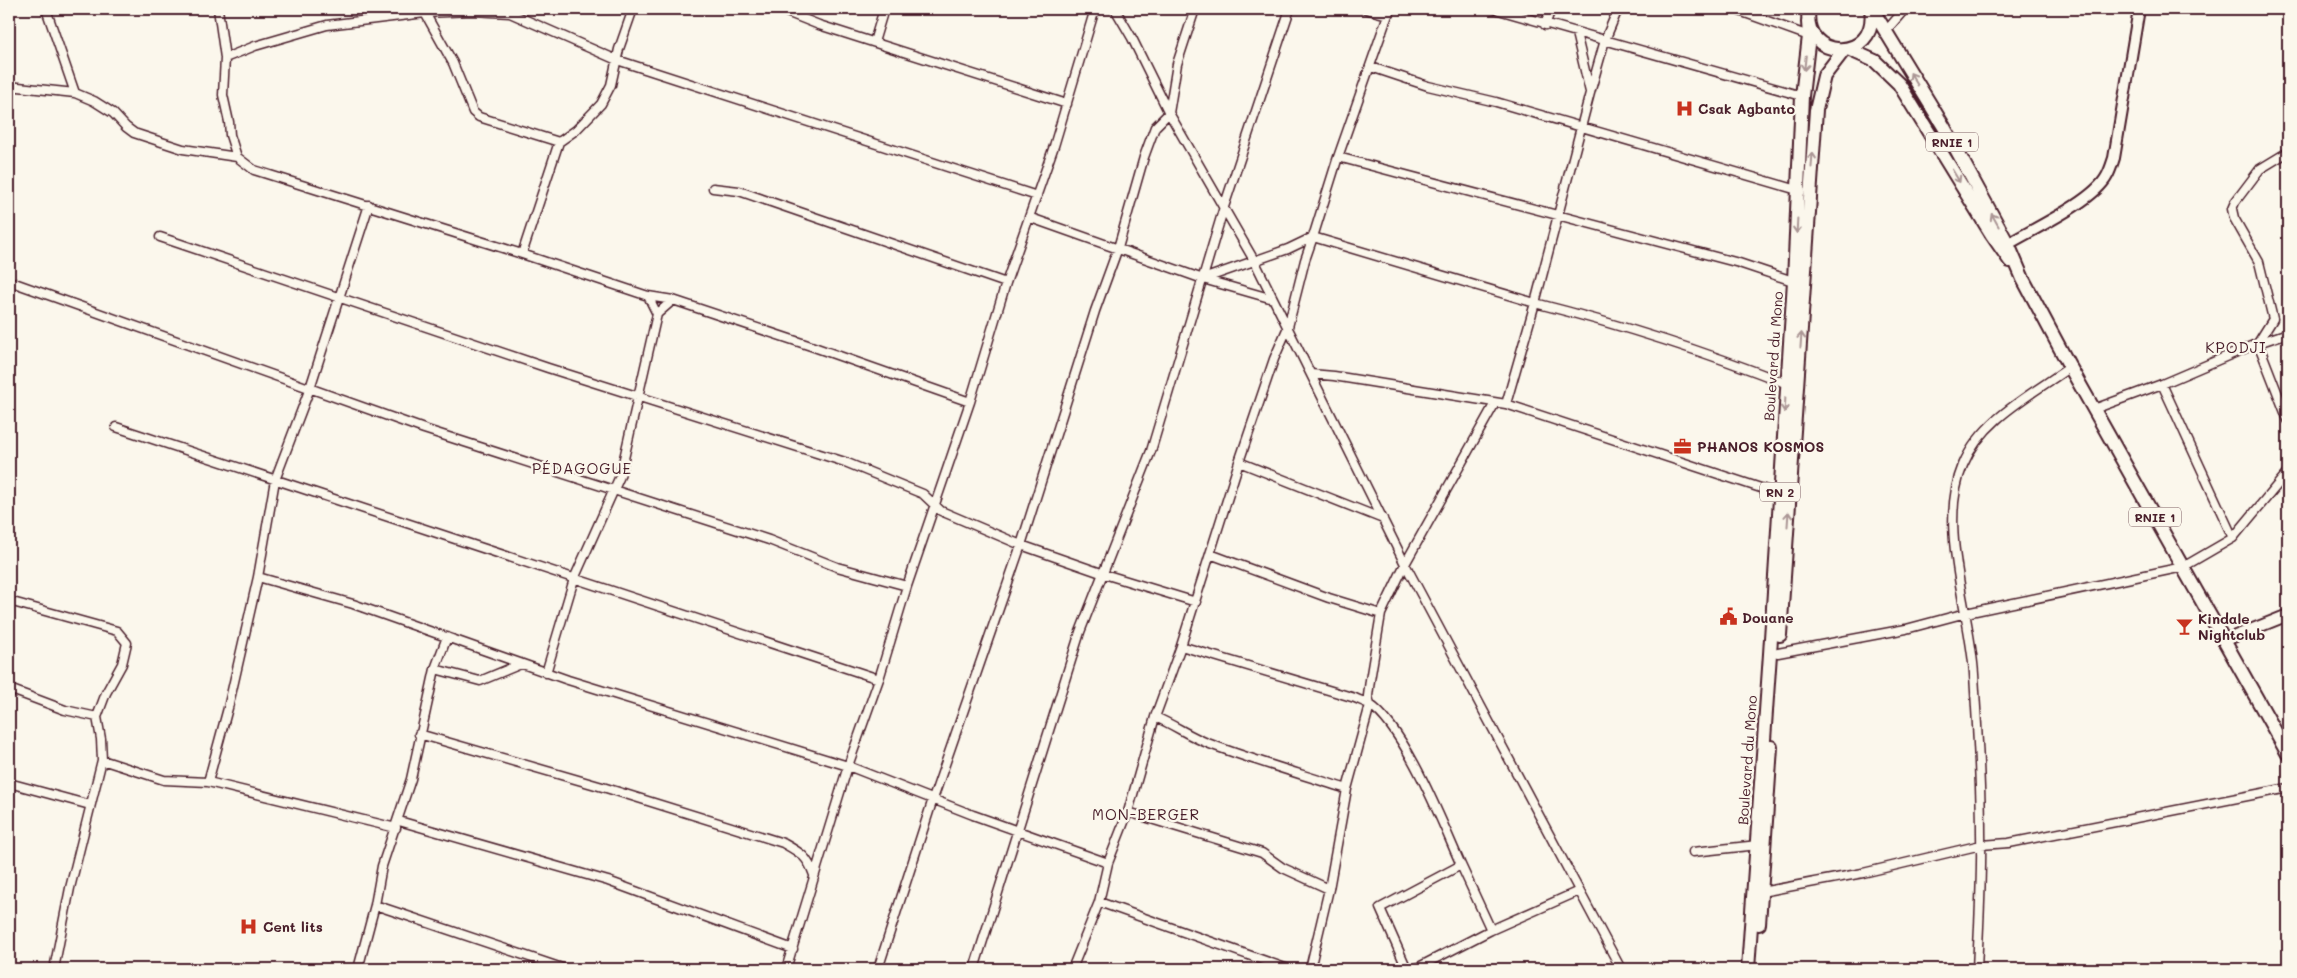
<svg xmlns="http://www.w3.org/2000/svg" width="2297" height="978" viewBox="0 0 2297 978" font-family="Mali,sans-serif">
  <rect width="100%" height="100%" fill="#fbf7ec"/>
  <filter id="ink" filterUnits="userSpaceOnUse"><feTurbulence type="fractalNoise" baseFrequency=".02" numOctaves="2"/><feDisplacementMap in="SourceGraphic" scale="10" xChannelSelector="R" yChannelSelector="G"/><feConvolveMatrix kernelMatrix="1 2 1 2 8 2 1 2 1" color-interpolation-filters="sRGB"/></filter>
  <g filter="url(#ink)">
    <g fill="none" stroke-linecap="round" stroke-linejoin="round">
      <defs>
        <path id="minor" d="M46,9l29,84
          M218,9l7,49 -2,37 6,27 1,13 7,22
          M779,9l40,16 248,79
          M1115,9l17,29 37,75 86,149 150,302 216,405
          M1365,9l23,6
          M1390,9l-52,148 -25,80 222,66 55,-210 15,-53 13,-31
          M1495,9l307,87
          M1734,9l75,27
          M425,13l28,50 20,49 6,5 80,25
          M1545,25l6,-16
          M1885,32l20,-23
          M1576,33l14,59
          M874,42l10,-33
          M225,58l30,-12 72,-21 98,-12 47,-2 38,2 107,47 420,136
          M1371,67l57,19 68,16 305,89
          M9,86l66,7 19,8 19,12 13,14 8,6 49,16 54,8 17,13 268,84 126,42 25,4 138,46 159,56
          M2288,152l-28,17 -25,33 -3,7 2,9 25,44 14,57 -15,24 30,77
          M1338,157l401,106 57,19
          M713,188l26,3 267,92
          M1031,218l172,61 70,20
          M160,237l388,131 297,94 78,32 18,17 80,34 83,29 92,28
          M522,254l37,-112 17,-12 25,-26 10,-19 8,-36 14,-40
          M1203,279l85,-30 25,-12
          M9,281l415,148 345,111 68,27 70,19
          M648,296l9,18
          M1311,374l23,2 172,28 276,91
          M2162,384l71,154
          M1506,404l29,-101c87,22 172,49 255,82
          M2094,409l68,-25 96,-41 30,-10
          M116,427l763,252
          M1239,462l144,57
          M1210,554l119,44 52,16
          M258,577l95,27 215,76 280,86 125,49 135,48
          M9,601l108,30 10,12 -5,21 -16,29 -9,24 4,22 1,21 -32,128 -16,81
          M1181,646l174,52c4,2 10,4 14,6 36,23 74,121 92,161
          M1778,653l128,-24 60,-16 217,-46 50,-29 55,-66
          M435,669l12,-32
          M546,673l28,-94 46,-103 37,-162 16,-14
          M12,690l53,20 32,7
          M1155,717c20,8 35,20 55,27 45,17 91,30 137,45
          M419,734l187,54 177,55c18,10 24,13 31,32
          M102,760l62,20 44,2 188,46
          M208,782l20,-74 30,-131 17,-97 35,-92 59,-183
          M9,783l81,22
          M1128,812l134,41 21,15 46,21
          M399,821l209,60 185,68
          M1693,852l65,-7
          M1761,892l102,-19 118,-28 28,-2 279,-55
          M1099,902l189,67
          M375,905l190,64
          M358,969l17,-64 7,-39 29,-87 24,-110 45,12 41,-17
          M786,969l62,-203 31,-87 28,-93 63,-184 36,-119 48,-137 41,-137
          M878,969l55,-170 88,-254 74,-234 23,-63 26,-91 11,-30 14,-14 8,-49 18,-55
          M974,969l106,-337 71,-181 73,-244 66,-198
          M1072,969l27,-67 9,-39 20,-51 27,-95 26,-71 58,-184 35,-103 14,-32 17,-67 8,-23
          M1310,969l19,-80 18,-100 23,-84 -2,-9 2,-16 11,-66 24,-50 90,-161
          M1407,969l-27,-61 81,-43 30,65
          M1415,969l76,-39 88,-39
          M1977,969c2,-45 5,-91 4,-136 0,-53 -4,-106 -7,-159 -4,-65 -37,-147 -11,-209 19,-46 68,-70 107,-98"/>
        <path id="tertiary" d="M2008,244c25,-15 86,-43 99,-68 3,-5 5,-12 7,-18l25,-149
          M2223,641l65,-26"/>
        <path id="primary" d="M1780,635l36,-525 8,-34 20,-26
          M1759,924l12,-177
          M1748,969l22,-315 24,-373 8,-185 7,-60 -1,-14"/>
        <path id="trunk" d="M1809,9c-9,52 70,55 62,0
          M1872,9l72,118 64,117 15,35 47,88 218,387
          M1848,49l27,12 24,23 93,151 18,26"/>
      </defs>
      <use href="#minor" stroke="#4a1f2b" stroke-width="11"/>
      <use href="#tertiary" stroke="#4a1f2b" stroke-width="14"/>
      <use href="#primary" stroke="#4a1f2b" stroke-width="16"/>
      <use href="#trunk" stroke="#4a1f2b" stroke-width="16"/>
      <use href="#minor" stroke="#fbf7ec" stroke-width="8"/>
      <use href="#tertiary" stroke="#fbf7ec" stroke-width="10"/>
      <use href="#primary" stroke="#fbf7ec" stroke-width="12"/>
      <use href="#trunk" stroke="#fbf7ec" stroke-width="12"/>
    </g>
    <defs><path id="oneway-shaft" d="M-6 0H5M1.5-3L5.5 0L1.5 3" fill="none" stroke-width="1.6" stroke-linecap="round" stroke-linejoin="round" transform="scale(1.25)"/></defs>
    <g stroke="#ab9695">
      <use href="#oneway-shaft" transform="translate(1805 63) rotate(96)"/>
      <use href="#oneway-shaft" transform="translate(1914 79) rotate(-121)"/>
      <use href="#oneway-shaft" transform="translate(1812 160) rotate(-86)"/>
      <use href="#oneway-shaft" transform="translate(1956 176) rotate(59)"/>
      <use href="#oneway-shaft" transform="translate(1995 220) rotate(-119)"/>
      <use href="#oneway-shaft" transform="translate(1797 226) rotate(93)"/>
      <use href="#oneway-shaft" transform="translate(1801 340) rotate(-86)"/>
      <use href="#oneway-shaft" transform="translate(1785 405) rotate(93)"/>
      <use href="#oneway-shaft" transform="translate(1788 519) rotate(-86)"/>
    </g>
  </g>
  <defs>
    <symbol id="hospital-bare" viewBox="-9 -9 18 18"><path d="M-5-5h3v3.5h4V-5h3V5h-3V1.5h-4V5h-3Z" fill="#c8321e" stroke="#fbf7ec" stroke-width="2.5" paint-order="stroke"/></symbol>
    <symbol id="office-bare" viewBox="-9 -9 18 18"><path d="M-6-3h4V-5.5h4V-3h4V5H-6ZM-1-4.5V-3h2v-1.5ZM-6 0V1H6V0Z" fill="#c8321e" stroke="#fbf7ec" stroke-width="2.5" paint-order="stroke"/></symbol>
    <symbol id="civic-bare" viewBox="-9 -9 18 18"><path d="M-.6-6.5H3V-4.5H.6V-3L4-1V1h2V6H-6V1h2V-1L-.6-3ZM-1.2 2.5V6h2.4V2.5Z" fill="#c8321e" stroke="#fbf7ec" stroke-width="2.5" paint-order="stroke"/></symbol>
    <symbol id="bar-bare" viewBox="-9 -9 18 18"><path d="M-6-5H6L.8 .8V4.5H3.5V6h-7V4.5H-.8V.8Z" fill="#c8321e" stroke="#fbf7ec" stroke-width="2.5" paint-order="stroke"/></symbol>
  </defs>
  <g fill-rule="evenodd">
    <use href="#hospital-bare" x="1672" y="96" width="25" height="25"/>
    <use href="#office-bare" x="1670" y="434" width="25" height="25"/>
    <use href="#civic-bare" x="1716" y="604" width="25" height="25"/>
    <use href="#bar-bare" x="2172" y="614" width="25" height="25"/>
    <use href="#hospital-bare" x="236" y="914" width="25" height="25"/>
  </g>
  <g text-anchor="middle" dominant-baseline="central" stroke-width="4.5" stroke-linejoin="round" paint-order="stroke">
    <g fill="#fbf7ec" stroke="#7f6065" stroke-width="1">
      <rect x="1926" y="132.5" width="52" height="19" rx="4"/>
      <rect x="1760" y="482.5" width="40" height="19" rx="4"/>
      <rect x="2129" y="507.5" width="52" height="19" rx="4"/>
    </g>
    <g font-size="12" font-weight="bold" fill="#4a1f2b">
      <text x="1952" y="142">RNIE 1</text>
      <text x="1780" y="492">RN 2</text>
      <text x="2155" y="517">RNIE 1</text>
    </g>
    <g font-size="14" font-weight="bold" fill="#4a1f2b" stroke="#fbf7ec" text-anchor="start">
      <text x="1698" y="108">Csak Agbanto</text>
      <text x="1697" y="446">PHANOS KOSMOS</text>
      <text x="1742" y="617">Douane</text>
      <text x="2198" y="618">Kindale<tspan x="2198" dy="16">Nightclub</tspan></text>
      <text x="263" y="926">Cent lits</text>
    </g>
    <g font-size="14" fill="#4a1f2b" stroke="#fbf7ec">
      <text transform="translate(1773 356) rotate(-86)">Boulevard du Mono</text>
      <text transform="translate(1747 760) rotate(-86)">Boulevard du Mono</text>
    </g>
    <g font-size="15" letter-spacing="1" fill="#4a1f2b" stroke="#fbf7ec">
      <text x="2236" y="347">KPODJI</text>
      <text x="582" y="468">PÉDAGOGUE</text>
      <text x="1146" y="814">MON-BERGER</text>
    </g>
  </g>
  <rect width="2297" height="978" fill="none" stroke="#fbf7ec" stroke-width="30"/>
  <rect x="15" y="15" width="2267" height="948" fill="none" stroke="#4a1f2b" stroke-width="2" filter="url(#ink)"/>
</svg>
